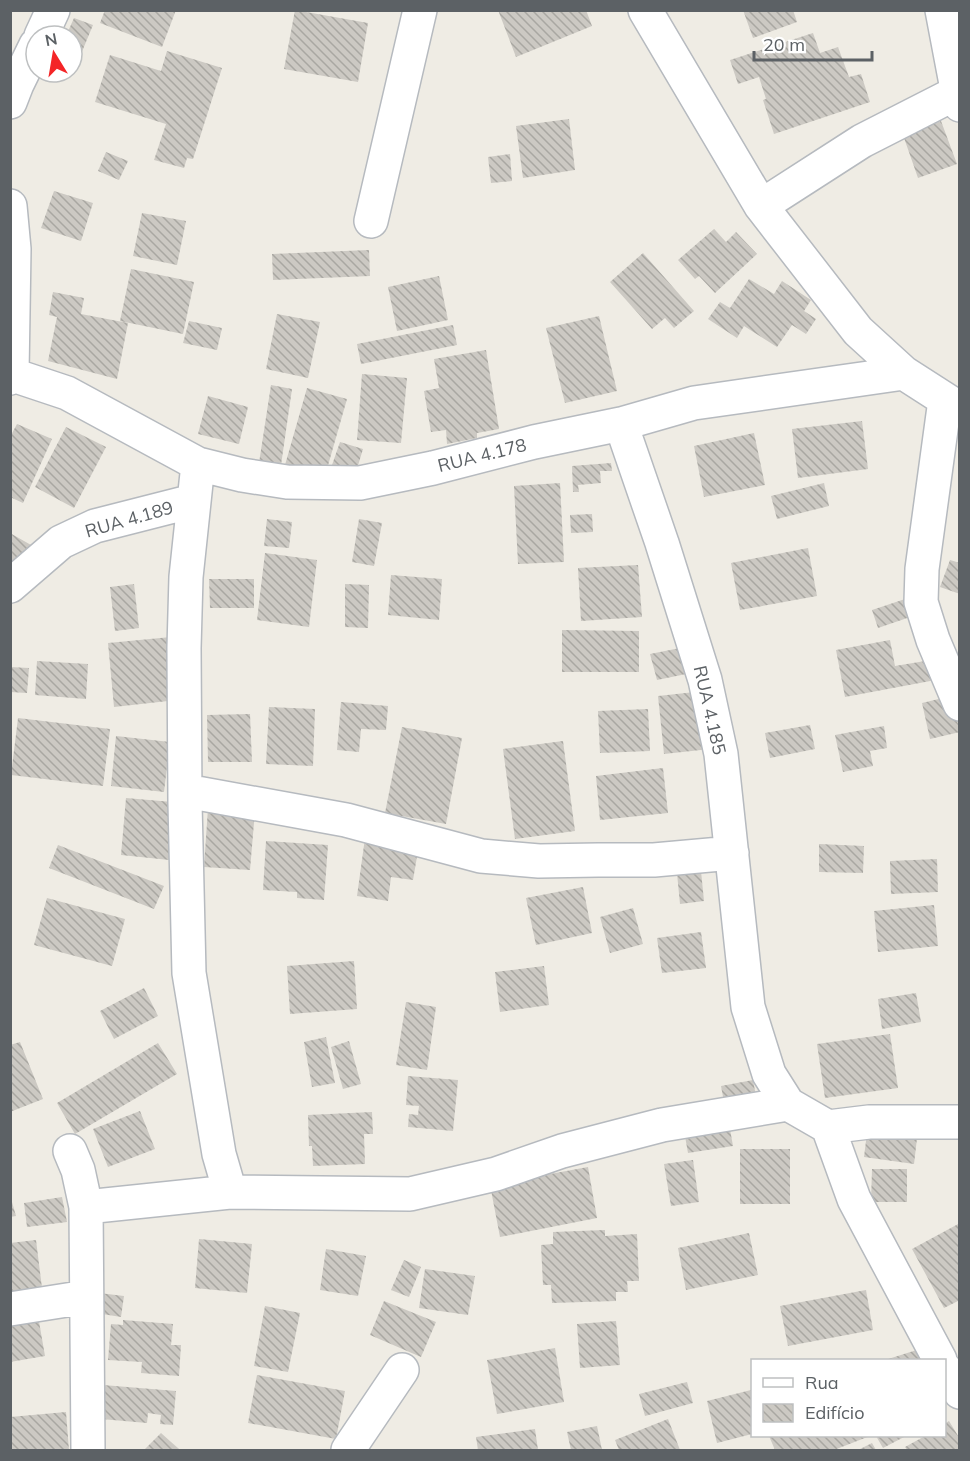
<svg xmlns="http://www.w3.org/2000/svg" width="970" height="1461" viewBox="0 0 970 1461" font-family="Mulish,sans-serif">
  <defs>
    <pattern id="building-back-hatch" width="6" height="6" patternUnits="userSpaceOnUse" patternTransform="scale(1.5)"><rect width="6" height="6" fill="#ccc9c3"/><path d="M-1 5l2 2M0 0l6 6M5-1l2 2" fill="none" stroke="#a9a7a2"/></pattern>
  </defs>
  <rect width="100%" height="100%" fill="#efece4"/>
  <path fill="url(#building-back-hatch)" d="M105,10h71l-14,37 -62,-24z
    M295,10l73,13 -10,59 -74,-13z
    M498,10h88l6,16 -76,31z
    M743,10h50l4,12 -44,16z
    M74,18l19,7 -12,29 -9,-4v-14h-6z
    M813,33l7,20 18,-6 11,30 12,-3 9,28 -96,32 -11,-34 3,-1 -7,-22 -21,7 -8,-24z
    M167,51l55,17 -29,91 -6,-1 -3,10 -30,-8 12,-36 -71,-22 15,-47 51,16z
    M569,119l6,51 -52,8 -7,-52z
    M941,121l16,43 -39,14 -15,-43z
    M106,152l22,9 -9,19 -21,-9z
    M510,154l2,27 -21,2 -3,-26z
    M54,191l39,12 -12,38 -40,-13z
    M142,213l44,8 -9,44 -44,-9z
    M714,229l12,13 10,-10 21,22 -42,39 -16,-17 -4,3 -17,-19z
    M369,250l1,26 -97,4 -1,-26z
    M643,253l51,58 -20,17 -9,-10 -13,11 -42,-47z
    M131,269l63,13 -11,52 -63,-13z
    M439,276l9,44 -51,11 -9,-44z
    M749,279l25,15 8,-13 29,19 -7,11 12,8 -10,15 -14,-9 -15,22 -33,-21 -7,12 -29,-19 12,-17 10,6z
    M53,292l31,6 -3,16 47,9 -11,56 -69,-18 9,-44 -8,-2z
    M277,314l43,8 -12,56 -42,-9z
    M599,316l18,75 -52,12 -19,-75z
    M189,321l33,7 -5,22 -34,-7z
    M453,325l4,20 -96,19 -4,-20z
    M486,350l13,79 -22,4v5l-30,6 -1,-14 -15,2 -7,-41 15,-3 -5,-29z
    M362,374l45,4 -6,65 -44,-3z
    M271,385l21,4 -13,90 -22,-3z
    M307,388l40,11 -22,77 -40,-11z
    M208,396l40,11 -9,37 -41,-10z
    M862,421l6,48 -70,9 -6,-49z
    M17,424l35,15 -29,64 -13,-6v-60z
    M66,427l40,20 -32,61 -39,-21z
    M754,433l11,52 -61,12 -10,-51z
    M340,442l23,7 -7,23 -24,-7z
    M611,463l1,8h-12l1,12 -23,2 1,7h-6l-1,-26z
    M560,483l4,79 -46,2 -4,-78z
    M824,483l5,23 -52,13 -6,-23z
    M592,514l1,18 -22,1 -1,-18z
    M267,519l25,3 -3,26 -25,-2z
    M359,519l23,4 -8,43 -22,-4z
    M10,533l21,12 -19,33 -2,-1z
    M808,548l9,48 -77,14 -9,-47z
    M265,553l52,7 -8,67 -52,-7z
    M950,560l10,3v31l-20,-7z
    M638,565l4,52 -61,4 -3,-53z
    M391,575l51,4 -3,41 -51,-5z
    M209,579h45v29h-44z
    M134,584l5,44 -24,3 -5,-44z
    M345,584l24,1 -1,43 -23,-1z
    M911,597l5,18 -38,13 -6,-18z
    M562,630l77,1v41h-77z
    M171,637l6,63 -63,7 -6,-64z
    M890,640l5,26 42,-7 4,20 -96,18 -9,-47z
    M685,647l6,26 -34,7 -7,-26z
    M37,661l51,3 -2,35 -51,-4z
    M10,667l19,1 -2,25 -17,-1z
    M704,691l6,58 -46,5 -6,-58z
    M951,696l9,36 -30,7 -8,-36z
    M341,702l47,4 -2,24 -25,-1 -2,23 -22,-2z
    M269,707l46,2 -2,57 -47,-2z
    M648,709l2,42 -50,2 -2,-42z
    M250,714l2,48h-44l-1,-47z
    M18,718l92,11 -7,57 -92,-11z
    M810,725l5,24 -45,9 -5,-25z
    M884,726l3,22 -17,3 3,15 -30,6 -8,-37z
    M402,727l60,11 -16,86 -61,-11z
    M116,736l54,6 -6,50 -53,-6z
    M563,741l12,90 -60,8 -12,-90z
    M663,768l5,45 -68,7 -4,-44z
    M126,798l58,5 -5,58 -58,-6z
    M208,808l47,3 -5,59 -46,-3z
    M365,838l54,7 -6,35 -22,-3 -3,24 -31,-5z
    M266,841l62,4 -4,55 -27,-2v-6l-34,-2z
    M819,844l45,2 -1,27 -44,-1z
    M58,845l106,41 -10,23 -105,-41z
    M937,859l1,33 -47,2 -1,-33z
    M700,861l4,40 -24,3 -4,-41z
    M583,887l9,46 -56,12 -10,-47z
    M47,898l78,21 -13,47 -78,-21z
    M934,905l4,41 -60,6 -4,-41z
    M633,908l10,36 -33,9 -10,-36z
    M701,932l5,36 -44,5 -5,-35z
    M354,961l3,48 -67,5 -3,-48z
    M544,966l5,39 -49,7 -5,-40z
    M144,988l14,28 -44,23 -14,-28z
    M916,993l5,29 -39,7 -4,-30z
    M406,1002l30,5 -9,63 -31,-5z
    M890,1034l8,54 -73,10 -8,-54z
    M326,1037l9,46 -23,4 -8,-45z
    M349,1041l12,43 -18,5 -12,-42z
    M20,1042l23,57 -33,13v-67z
    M158,1043l19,31 -102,60 -18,-31z
    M408,1076l50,4 -5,51 -45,-4 1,-13 9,1 1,-9 -13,-1z
    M753,1080l5,27 -32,6 -5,-27z
    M140,1111l15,38 -47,18 -15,-38z
    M372,1112l1,22h-9l1,30 -52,2 -1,-20h-3l-1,-31z
    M728,1118l5,28 -45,7 -5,-28z
    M868,1125l50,5 -4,34 -50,-7z
    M740,1149h50v55h-50z
    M693,1160l6,42 -28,4 -7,-42z
    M588,1167l9,51 -97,19 -10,-52z
    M872,1169h35v33h-36z
    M10,1195l6,21 -6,1z
    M62,1197l5,25 -40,5 -3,-24z
    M960,1223v77l-16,8 -32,-59z
    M605,1230v6l32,-2 2,47h-12l1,11h-12v9l-64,2 -1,-18h-8l-2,-40 12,-1v-12z
    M749,1233l9,42 -72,15 -8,-42z
    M199,1239l53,5 -5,49 -52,-5z
    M36,1240l6,48 -32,4v-49z
    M326,1249l40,7 -8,40 -38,-6z
    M404,1260l17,7 -12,30 -18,-7z
    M425,1269l50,7 -7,39 -49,-7z
    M866,1290l7,40 -85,16 -8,-40z
    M99,1293l25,3 -3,21 -25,-4z
    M384,1301l52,21 -15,35 -51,-22z
    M265,1306l35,7 -12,59 -34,-6z
    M37,1310l8,46 -35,6v-47z
    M123,1320l50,4 -2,21h10l-2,31 -38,-3 1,-11 -34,-2 3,-36 12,1z
    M616,1321l4,44 -40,3 -3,-44z
    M555,1348l9,54 -67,12 -10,-54z
    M923,1348l4,12h-42z
    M257,1375l88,16 -9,48 -88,-16z
    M687,1382l6,21 -48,13 -6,-22z
    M103,1385l73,6 -3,34 -13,-1 1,-9 -13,-2 -1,10 -46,-4z
    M751,1390l1,44 -35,9 -10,-42z
    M66,1412l3,38h-59v-33z
    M668,1419l12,31h-61l-4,-10z
    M949,1421l11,18v11h-53l-2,-3 20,-11h19v-12z
    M597,1426l5,24h-31l-4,-18z
    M535,1429l3,21h-60l-2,-13z
    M161,1433l19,17h-34l-1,-1z
    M769,1436h101l-36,14h-59z
    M876,1436h30l-23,12z
    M872,1443l4,7h-18z"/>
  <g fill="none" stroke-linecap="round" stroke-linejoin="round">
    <defs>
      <path id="street" d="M645,10l116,196 97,125 46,42
        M942,10l18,95
        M41,36l12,-26
        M10,102l7,-18 19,-39
        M10,206l4,43 -2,125 -2,4
        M761,206l101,-65 98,-50
        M371,221l49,-211
        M10,374l57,19 131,71 44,11 45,7 73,1 73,-15 101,-26 87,-18 73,-21 210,-30 56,36
        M945,400l-23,169 -1,33 12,38 27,64
        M621,424l41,119 43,137 16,74 27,253 21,67 19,30 40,23 26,72 86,161
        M198,464l-12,113 -2,71 1,155 4,170 30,181 11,38 180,2 86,-20 66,-23 100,-26 126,-21
        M10,586l51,-44 34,-16 98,-25
        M186,791l160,29 135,36 58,5 59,-1h56l78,-7
        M828,1127l41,-5h91
        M70,1151l8,19 8,37 2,243
        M86,1207l144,-15
        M10,1309l76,-12
        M944,1368l16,24
        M348,1450l54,-80"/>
    </defs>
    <use href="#street" stroke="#b6babf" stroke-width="36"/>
    <use href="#street" stroke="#fff" stroke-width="33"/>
  </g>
  <g text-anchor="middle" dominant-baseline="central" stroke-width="4.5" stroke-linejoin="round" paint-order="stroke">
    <g font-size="18" fill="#5c6165" stroke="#fff">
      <text transform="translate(482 455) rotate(-14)">RUA 4.178</text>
      <text transform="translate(129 519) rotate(-16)">RUA 4.189</text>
      <text transform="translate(710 710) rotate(77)">RUA 4.185</text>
    </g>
  </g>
  <rect width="970" height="1461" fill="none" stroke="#5c6165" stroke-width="24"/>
  <rect x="751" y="1359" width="195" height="78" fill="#ffffff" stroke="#bec0c1" stroke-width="1.5"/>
  <rect x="763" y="1378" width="30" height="9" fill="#ffffff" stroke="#bec0c1" stroke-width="1.5"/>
  <text x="805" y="1389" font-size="18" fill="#5c6165">Rua</text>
  <rect x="763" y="1404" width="30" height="18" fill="url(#building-back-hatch)" stroke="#bec0c1" stroke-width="1.5"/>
  <text x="805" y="1419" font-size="18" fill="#5c6165">Edifício</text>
  <g transform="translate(54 54) rotate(349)"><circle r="28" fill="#ffffff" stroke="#bec0c1" stroke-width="1.5"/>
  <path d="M0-4.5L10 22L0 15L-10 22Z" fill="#f42527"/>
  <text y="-9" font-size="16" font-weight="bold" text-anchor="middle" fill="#5c6165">N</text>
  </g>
  <path d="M754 51v9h118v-9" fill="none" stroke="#5c6165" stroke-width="3"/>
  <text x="763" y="51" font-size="18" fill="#5c6165" stroke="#ffffff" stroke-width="4.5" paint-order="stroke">20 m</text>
</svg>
